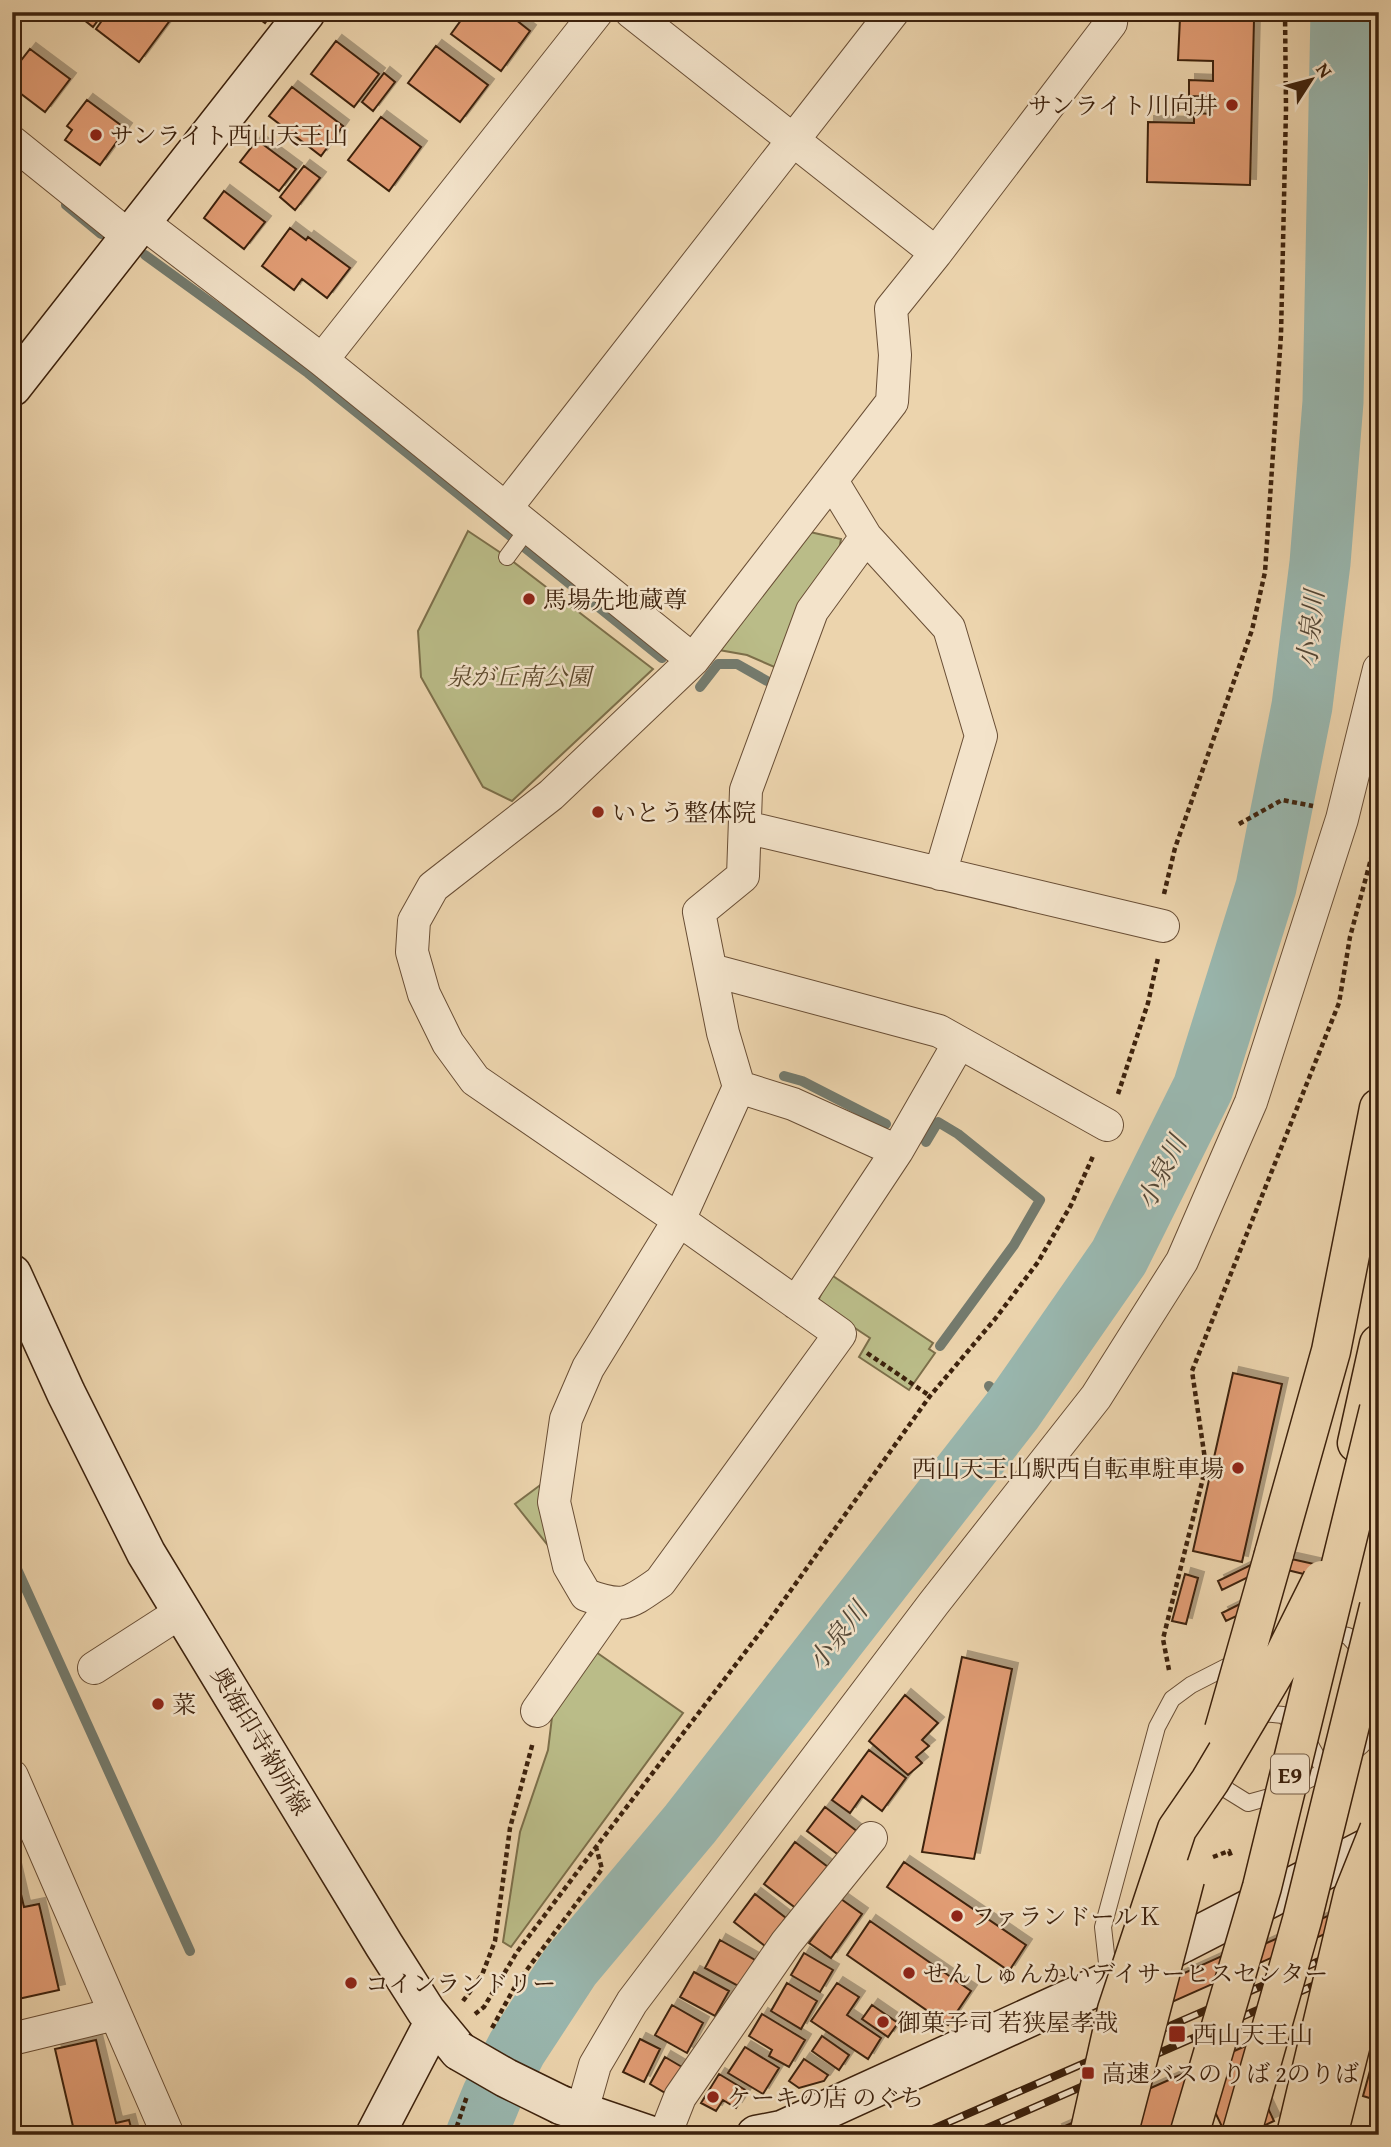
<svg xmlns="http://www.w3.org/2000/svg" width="1391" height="2147" viewBox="0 0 1391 2147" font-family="'Gentium Book Plus','Noto Serif JP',serif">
  <defs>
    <filter id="shadow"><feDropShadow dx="6" dy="-6" stdDeviation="0" flood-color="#0004"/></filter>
  </defs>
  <rect width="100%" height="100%" fill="#ecd4ad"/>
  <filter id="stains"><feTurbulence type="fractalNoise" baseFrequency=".00286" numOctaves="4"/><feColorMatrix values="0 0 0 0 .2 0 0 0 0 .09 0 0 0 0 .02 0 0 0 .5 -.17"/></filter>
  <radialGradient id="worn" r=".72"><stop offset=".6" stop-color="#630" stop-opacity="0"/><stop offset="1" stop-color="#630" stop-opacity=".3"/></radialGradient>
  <path fill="#babc88" stroke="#7c6f4a" stroke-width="2" d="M468,531l39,26 146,112 -141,132 -29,-14 -62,-110 -3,-46z
    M810,532l31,7 -2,12 -60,118 -32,-14 -28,-5z
    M830,1274l103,69 -4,6 6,4 -26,37 -50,-33 11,-19 -53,-35z
    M547,1480l7,73 -39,-49z
    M596,1652l87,61 -172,234 -8,-5 17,-110 28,-82 5,-41z"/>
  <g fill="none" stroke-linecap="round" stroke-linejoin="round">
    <path stroke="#747b6e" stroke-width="10" d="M66,205l35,29
      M145,255l163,118 354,285
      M700,687l18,-23h19l30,17
      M784,1076l18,5 84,43
      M926,1142l12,-20 20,12 82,66 -26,45 -74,101
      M989,1386l23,25
      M12,1558l178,393"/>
    <path stroke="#99b7af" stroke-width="61" d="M476,2135l16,-39 25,-48 53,-81 120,-143 322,-413 107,-154 84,-169 63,-201 36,-181 18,-143 13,-161 8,-390"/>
  </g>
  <path fill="#e29d75" stroke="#3d220d" stroke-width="2" filter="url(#shadow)" d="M74,12h30l-11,15z
    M108,12h54l9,7 -32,43 -43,-33z
    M250,12h23l-8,11z
    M467,12h39l24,19 -29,40 -50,-37z
    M1180,18l74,2 -4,165 -103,-3 1,-60 46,1v-10l18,1 1,-17 -24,-1v-16l24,1v-20l-35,-1z
    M336,41l43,33 -25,33 -43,-33z
    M436,46l52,39 -28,37 -52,-39z
    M30,49l40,30 -25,33 -33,-25v-15z
    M384,73l11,9 -22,29 -11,-9z
    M292,87l51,39 -22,30 -52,-40z
    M87,100l39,29 -26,36 -35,-25 7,-10 -5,-4z
    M381,117l40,30 -32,44 -41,-31z
    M257,140l39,29 -17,22 -39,-29z
    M304,166l16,12 -25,32 -15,-13z
    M224,191l41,31 -21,27 -40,-31z
    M290,228l16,12 2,-3 42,31 -23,30 -25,-19 -8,11 -32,-24z
    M1233,1373l49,11 -40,178 -49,-11z
    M1278,1556l45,10 -3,12 -45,-11z
    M1267,1557l4,9 -49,24 -4,-9z
    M1185,1574l13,4 -12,46 -14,-3z
    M1270,1589l5,9 -49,23 -4,-8z
    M962,1657l50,12 -38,190 -52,-7z
    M905,1695l33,28 -16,17 7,6 -13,11 6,6 -14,12 -39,-34z
    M869,1750l37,28 -24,33 -20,-15 -12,17 -18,-13z
    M825,1807l33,25 -18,24 -33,-25z
    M795,1842l33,25 -31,42 -33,-25z
    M12,1856l12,51 15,-3 20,86 -41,9 -6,-23z
    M904,1862l122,83 -17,26 -122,-84z
    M755,1894l31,24 -21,28 -31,-24z
    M841,1899l21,15 -31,44 -22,-15z
    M1366,1899l6,14 -245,109 -9,-19 106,-48 2,6z
    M870,1921l101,70 -23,34 -101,-70z
    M720,1940l35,20 -15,27 -35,-19z
    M804,1953l29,17 -13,22 -29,-17z
    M694,1972l35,19 -14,25 -35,-19z
    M787,1983l30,18 -16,28 -30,-18z
    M837,1983l22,14 -12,18 34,23 -13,21 -57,-38z
    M672,2005l31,18 -16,30 -32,-18z
    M872,2005l26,18 -10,14 -26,-18z
    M762,2014l43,26 -16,27 -20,-11 3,-6 -23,-14z
    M822,2036l27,19 -10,15 -27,-19z
    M1379,2038v63l-16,-5z
    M640,2039l20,10 -16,33 -21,-10z
    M96,2040l20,83 13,-3 4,15h-44l-1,-3 -13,3 -20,-86z
    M1259,2040l-11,26 26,55 -19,9 -29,5 -11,-23 -51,23h-105l-3,-5z
    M745,2047l34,21 -16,26 -35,-21z
    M665,2057l17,10 -15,27 -17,-10z
    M804,2059l24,16 -4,6 -25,7 -10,-7z
    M719,2074l28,17 -11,17 -13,-8 -7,11 -15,-8z"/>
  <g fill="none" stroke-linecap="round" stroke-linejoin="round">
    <defs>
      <path id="lane" d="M507,557l22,-30
        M1323,1630l25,6 17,19
        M1252,1712l31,3 19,16 23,40
        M1216,1771l11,19 21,13 32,-9 61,-31 20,-17 18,-19
        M1109,1981l-6,-54 54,-200 15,-28 19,-14 49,-25"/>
      <path id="street" d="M631,12l305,241
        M12,142l118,95
        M142,222l180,138 371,300
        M322,360l275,-348
        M832,481l34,56 83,91 32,108 -41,138
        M506,508l387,-496
        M866,537l-54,74 -66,179 -3,86 -44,36 24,121 16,54 -60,133 -204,-140 -27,-37 -24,-49 -12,-42 2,-31 19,-34 118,-92 142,-135 199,-258 3,-47 -4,-46 45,-56 175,-230 1,-11
        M745,827l418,99
        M711,970l228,61 168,94
        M739,1087l54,17 104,47 -101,152
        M897,1151l62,-108
        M679,1220l161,114 -180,248c-32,22 -35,27 -74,13l-17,-29 -15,-64 12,-83 22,-51z
        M94,1668l87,-56
        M537,1711l75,-107
        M12,1776l156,359
        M12,2039l103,-25
        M582,2111l13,-46 37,-63 302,-399 162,-206 86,-136 69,-159 91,-283 37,-150
        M665,2135l15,-38 106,-154 85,-105"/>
      <path id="secondary" d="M12,387l294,-375
        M12,1274l54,119 80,160 238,392 42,66 33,40
        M561,2105l88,30
        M375,2135l59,-113
        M756,2135l26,-5 327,-149 270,-139"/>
      <path id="highway" d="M1357,1443l22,-99
        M1274,1554l57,-203 48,-243"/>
    </defs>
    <use href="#lane" stroke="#694e35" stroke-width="18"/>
    <use href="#street" stroke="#694e35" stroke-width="34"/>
    <use href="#secondary" stroke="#3d220d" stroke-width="41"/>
    <use href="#highway" stroke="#3d220d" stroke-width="41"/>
    <path stroke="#3d220d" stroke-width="4.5" stroke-dasharray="5 3.5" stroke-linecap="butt" d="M1239,824l43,-24 31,6
      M1164,894l11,-46 77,-218 13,-58 16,-237 5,-226 -1,-97
      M1118,1094l30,-91 10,-45
      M867,1353l63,43
      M1169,1670l-6,-31 43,-173 -14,-95 147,-368 11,-66 29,-108
      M1213,1857l16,-6 2,5
      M463,2001l19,-26 13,-34 15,-113 23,-86
      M475,2014l9,-7 33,-55 79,-105 170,-222 164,-229 65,-77 43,-57 33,-57 23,-51
      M492,2028l25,-45 85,-114 -6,-22
      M454,2135l13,-39"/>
    <use href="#lane" stroke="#f3e3ca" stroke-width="16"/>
    <use href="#street" stroke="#f3e3ca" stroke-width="32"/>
    <use href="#secondary" stroke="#f3e3ca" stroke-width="38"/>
    <use href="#highway" stroke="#ecd4ad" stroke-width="38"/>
    <defs>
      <path id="rail" d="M919,2135l460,-200
        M971,2135l408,-178"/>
    </defs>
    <use href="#rail" stroke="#3d220d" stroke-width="8"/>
    <use href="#rail" stroke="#f3e3ca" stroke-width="5" stroke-dasharray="16" stroke-linecap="butt"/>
    <defs>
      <path id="secondary-bridge" d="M459,2051l47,27 55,27"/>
      <path id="highway-bridge" d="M1224,1730l50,-176
        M1089,2135l28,-125 60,-181 33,-48 73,-123 39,-78
        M1118,2135l67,-256
        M1189,2135l73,-248 117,-478
        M1241,2135l61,-215 77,-313
        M1296,2135l57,-240 26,-65
        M1328,2135l35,-139 16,-97"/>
    </defs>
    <use href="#secondary-bridge" stroke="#3d220d" stroke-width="41" stroke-linecap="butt"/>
    <use href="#highway-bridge" stroke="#3d220d" stroke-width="41" stroke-linecap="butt"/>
    <use href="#secondary-bridge" stroke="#f3e3ca" stroke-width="38"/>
    <use href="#highway-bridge" stroke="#ecd4ad" stroke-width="38"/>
  </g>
  <g fill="#8f2418" stroke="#f3e3ca" stroke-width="2.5">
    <circle cx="1232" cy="105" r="7"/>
    <circle cx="96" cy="135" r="7"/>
    <circle cx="529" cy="599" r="7"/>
    <circle cx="598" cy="812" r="7"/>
    <circle cx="1238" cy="1468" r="7"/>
    <circle cx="158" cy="1704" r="7"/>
    <circle cx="957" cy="1916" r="7"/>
    <circle cx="909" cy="1973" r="7"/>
    <circle cx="351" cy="1983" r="7"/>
    <circle cx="883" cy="2022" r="7"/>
    <rect x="1168" y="2025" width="18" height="18" rx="3.5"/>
    <rect x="1081" y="2066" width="14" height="14" rx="3.5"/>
    <circle cx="713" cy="2097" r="7"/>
  </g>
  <g text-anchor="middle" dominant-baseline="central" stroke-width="5" stroke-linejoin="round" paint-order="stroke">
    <rect fill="#f3e3ca" stroke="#745c46" stroke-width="2" x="1271" y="1754.5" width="38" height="39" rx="5"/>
    <g font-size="23" font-weight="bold" fill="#3d220d">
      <text x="1290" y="1774">E9</text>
    </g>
    <g font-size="24" fill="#3d220d" stroke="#f3e3ca" text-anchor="start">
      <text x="1218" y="105" text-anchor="end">サンライト川向井</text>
      <text x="110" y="135">サンライト西山天王山</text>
      <text x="543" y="599">馬場先地蔵尊</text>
      <text x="612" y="812">いとう整体院</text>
      <text x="1224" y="1468" text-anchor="end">西山天王山駅西自転車駐車場</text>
      <text x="172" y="1704">菜</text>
      <text x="971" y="1916">ファランドールＫ</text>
      <text x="923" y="1973">せんしゅんかいデイサーヒスセンター</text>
      <text x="365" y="1983">コインランドリー</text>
      <text x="897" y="2022">御菓子司 若狭屋孝哉</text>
      <text x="1193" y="2034">西山天王山</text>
      <text x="1102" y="2073">高速バスのりば 2のりば</text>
      <text x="727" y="2097">ケーキの店 のぐち</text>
    </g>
    <g font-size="24" font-style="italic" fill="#5c482c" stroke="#f3e3ca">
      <text x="519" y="676">泉が丘南公園</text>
    </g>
    <g font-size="24" fill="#3d220d" stroke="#f3e3ca">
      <text transform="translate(261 1741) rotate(59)">奥海印寺納所線</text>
    </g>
    <g font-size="26" font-style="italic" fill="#544736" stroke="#f3e3ca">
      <text transform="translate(1310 629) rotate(-84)">小泉川</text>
      <text transform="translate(1161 1172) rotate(-63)">小泉川</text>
      <text transform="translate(837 1636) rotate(-52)">小泉川</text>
    </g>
  </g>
  <rect width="1391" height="2147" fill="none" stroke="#ecd4ad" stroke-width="42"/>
  <rect x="14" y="14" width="1363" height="2119" fill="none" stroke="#3d220d" stroke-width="3.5"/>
  <rect x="21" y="21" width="1349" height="2105" fill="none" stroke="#3d220d" stroke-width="2"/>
  <g transform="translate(1311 80) rotate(54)" stroke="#f3e3ca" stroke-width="5" paint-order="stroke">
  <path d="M0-5L12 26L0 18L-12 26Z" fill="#3d220d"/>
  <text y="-10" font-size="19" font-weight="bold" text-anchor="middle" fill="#3d220d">N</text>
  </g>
  <rect width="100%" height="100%" filter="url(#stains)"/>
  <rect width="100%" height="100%" fill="url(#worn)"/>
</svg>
